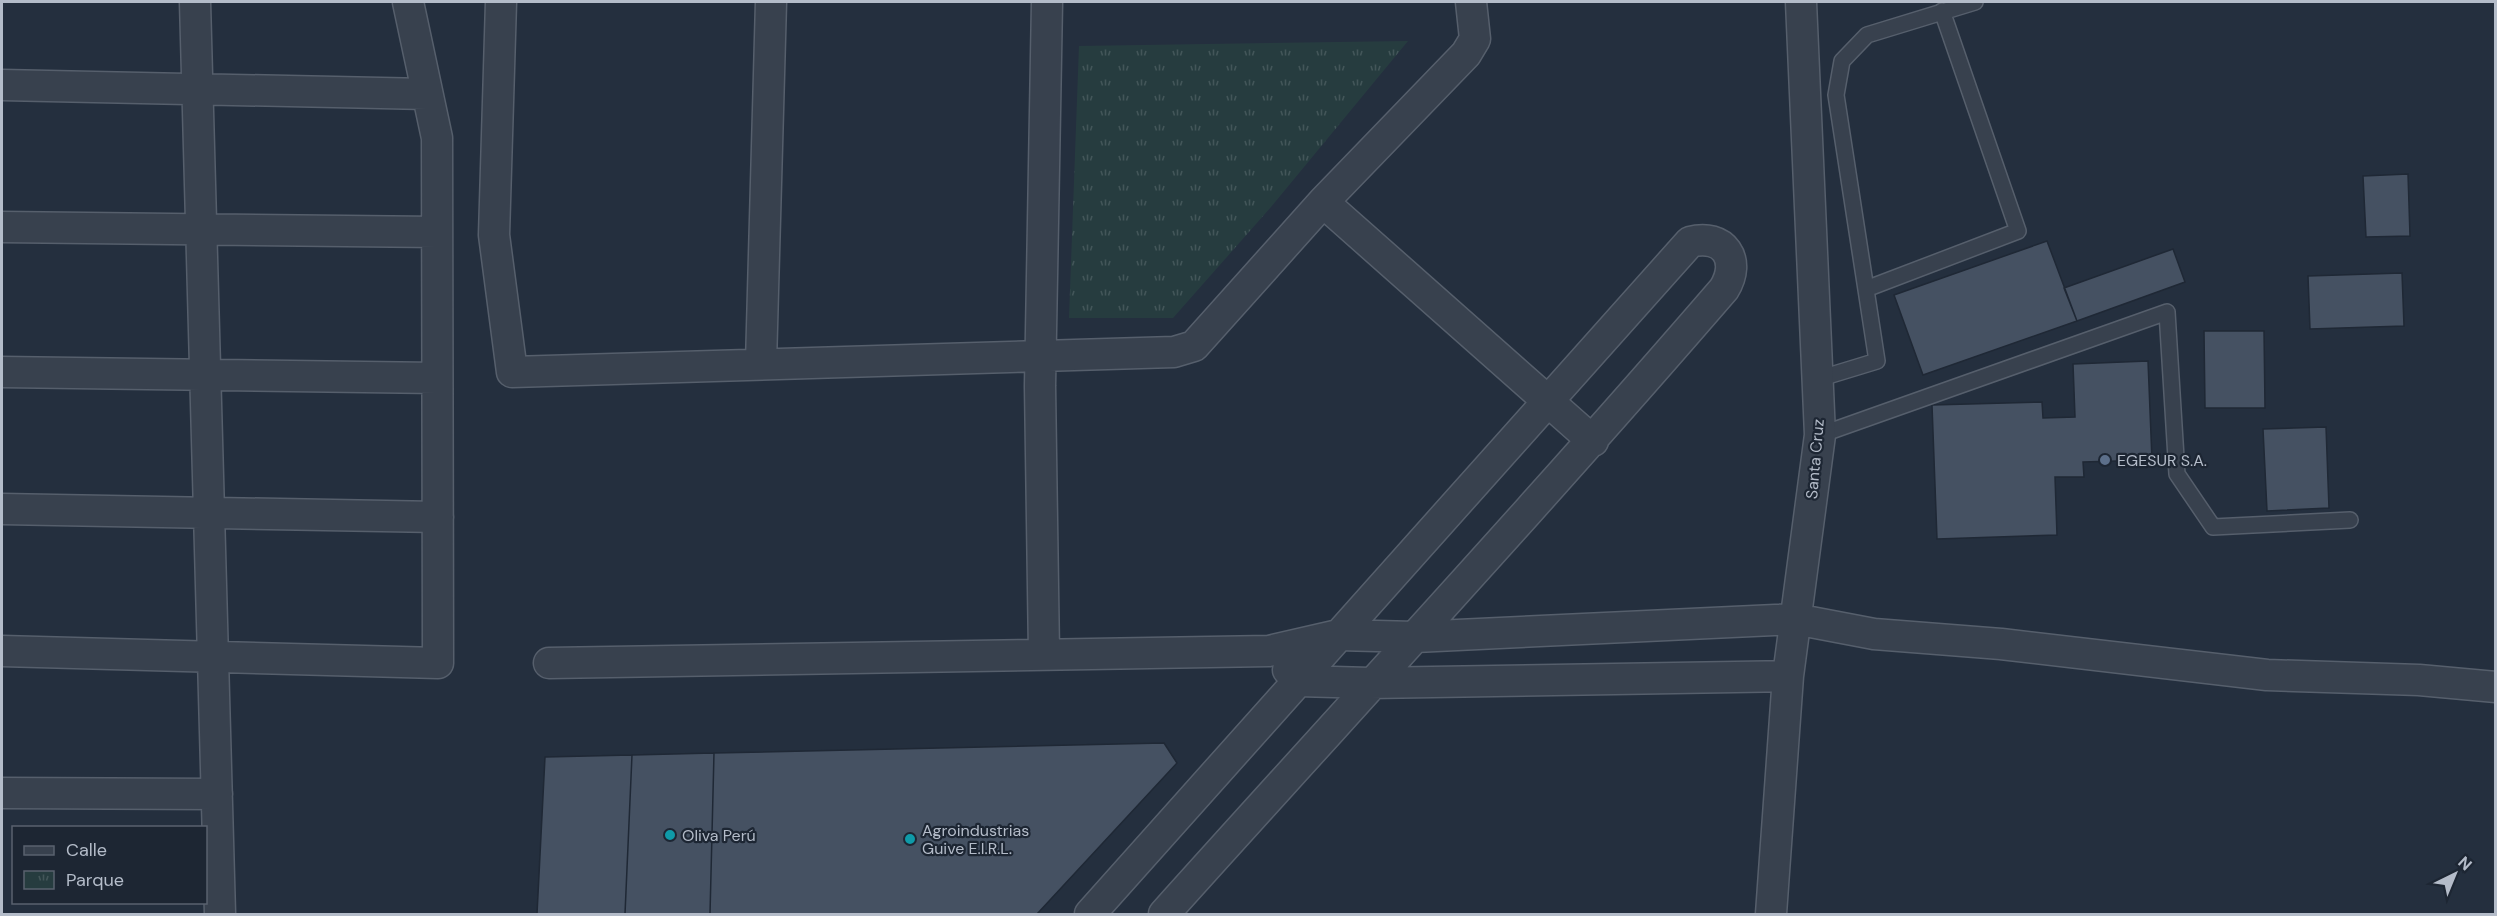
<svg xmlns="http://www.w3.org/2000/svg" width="2497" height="916" viewBox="0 0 2497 916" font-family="'DM Sans',sans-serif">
  <defs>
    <pattern id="park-tufts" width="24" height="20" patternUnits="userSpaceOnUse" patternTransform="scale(1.5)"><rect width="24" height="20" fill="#263c3f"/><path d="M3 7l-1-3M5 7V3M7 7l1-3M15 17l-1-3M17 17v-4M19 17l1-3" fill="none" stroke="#435659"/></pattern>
  </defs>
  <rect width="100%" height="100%" fill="#242f3e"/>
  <path fill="url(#park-tufts)" d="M1408,41l-137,166 -98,111h-104l10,-272z"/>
  <path fill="#455162" stroke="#1f2835" stroke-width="1.5" d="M2408,174l2,62 -44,1 -3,-61z
    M2047,241l30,80 -154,54 -29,-80z
    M2173,249l12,33 -108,39 -13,-33z
    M2402,273l2,53 -94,3 -2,-53z
    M2204,331h60l1,77h-60z
    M2148,361l4,99 -69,2 1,15h-29l2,58 -120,4 -5,-134 110,-3 1,16 32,-1 -2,-53z
    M2326,427l3,81 -62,3 -4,-82z
    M1164,743l13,20 -140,151h-327l4,-161z
    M714,753l-4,161h-85l7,-159z
    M632,755l-7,159h-88l8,-157z"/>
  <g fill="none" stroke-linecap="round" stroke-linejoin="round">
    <defs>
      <path id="service" d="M1866,289l152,-58 -76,-220
        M1818,379l59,-18 -41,-266 6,-34 25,-26 108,-33
        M1820,435l347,-123 10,162 36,53 137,-7"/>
      <path id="minor" d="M195,2l25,912
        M501,2l-7,233 18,137 662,-20 20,-6 129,-144 143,-148 9,-15 -4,-37
        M2,85l425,9
        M1323,202l270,239
        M2,227l435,5
        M761,363l10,-361
        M2,372l435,6
        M2,509l436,8
        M2,651l436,12 -1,-525 -29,-136
        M1044,654l-4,-268 7,-384
        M549,663l720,-12 69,-16 77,2 380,-18 79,15 127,10 266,31 152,5 77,7
        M1288,670l10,11 72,2 418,-7
        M2,793l215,1
        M1090,914l600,-672c34,-9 52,18 34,47 -183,212 -373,417 -560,625
        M1771,914l17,-238 32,-241 -19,-433"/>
    </defs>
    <use href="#service" stroke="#565f6c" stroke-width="18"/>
    <use href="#minor" stroke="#565f6c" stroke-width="33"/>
    <use href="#service" stroke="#38414e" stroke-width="15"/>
    <use href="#minor" stroke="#38414e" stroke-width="30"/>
  </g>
  <circle fill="#5c6f8a" stroke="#1d2633" stroke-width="2" cx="2105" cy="460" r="6"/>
  <g fill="#0f9aa8" stroke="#1d2633" stroke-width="2">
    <circle cx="670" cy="835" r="6"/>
    <circle cx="910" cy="839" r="6"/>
  </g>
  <g text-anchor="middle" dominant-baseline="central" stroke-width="4.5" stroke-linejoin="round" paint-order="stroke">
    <g font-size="16" fill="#b4bcc9" stroke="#1d2633">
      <text transform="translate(1815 459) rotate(-85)">Santa Cruz</text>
    </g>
    <g font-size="16" fill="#b4bcc9" stroke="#1d2633" text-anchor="start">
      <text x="2117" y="460">EGESUR S.A.</text>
      <text x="922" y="830">Agroindustrias<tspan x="922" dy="18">Guive E.I.R.L.</tspan></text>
      <text x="682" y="835">Oliva Perú</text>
    </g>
  </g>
  <rect width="2497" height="916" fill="none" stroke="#b4bcc9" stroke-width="6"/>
  <rect x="12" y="826" width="195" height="78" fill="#1d2633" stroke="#59626f" stroke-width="1.5"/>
  <rect x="24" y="846" width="30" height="9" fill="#38414e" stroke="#59626f" stroke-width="1.5"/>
  <text x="66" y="856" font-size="18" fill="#b4bcc9">Calle</text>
  <rect x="24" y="871" width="30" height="18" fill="url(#park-tufts)" stroke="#59626f" stroke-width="1.5"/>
  <text x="66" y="886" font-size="18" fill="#b4bcc9">Parque</text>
  <g transform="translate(2455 874) rotate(43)" stroke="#1d2633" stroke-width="4.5" paint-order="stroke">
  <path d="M0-4.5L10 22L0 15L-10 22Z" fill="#b4bcc9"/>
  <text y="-9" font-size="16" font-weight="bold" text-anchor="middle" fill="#b4bcc9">N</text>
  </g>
</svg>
